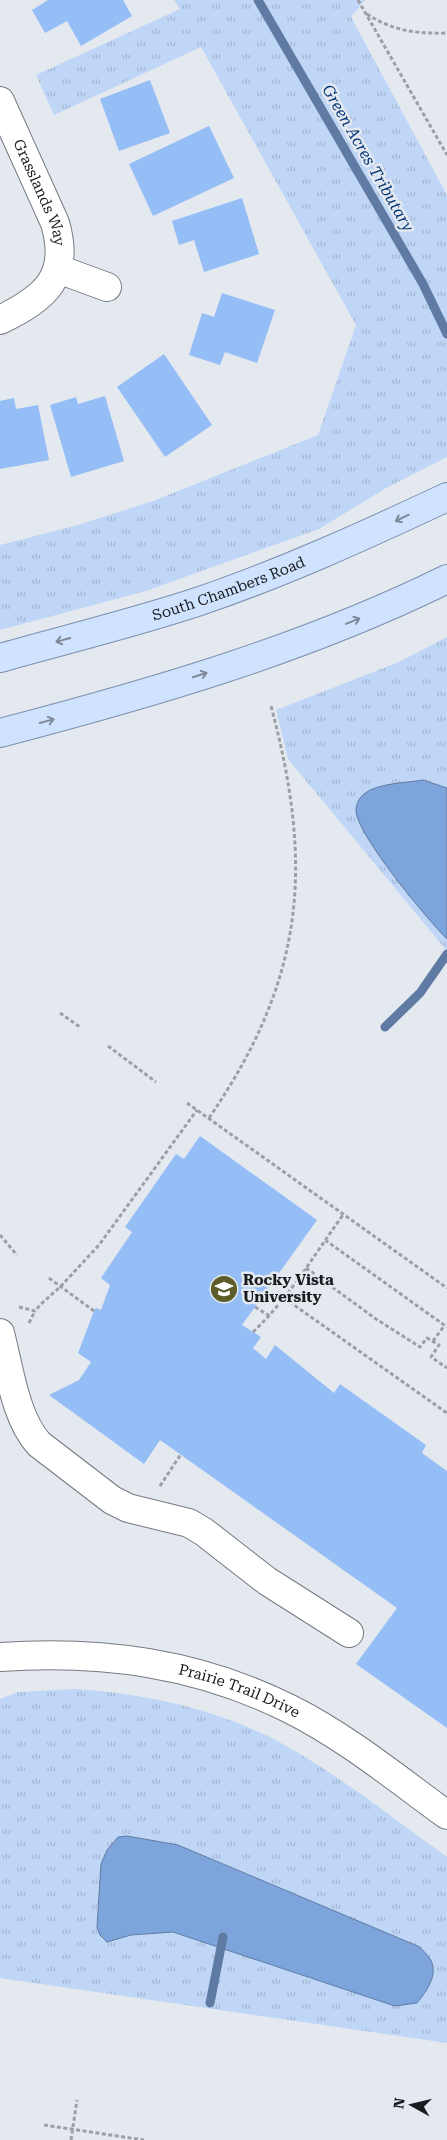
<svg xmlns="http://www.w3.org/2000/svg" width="447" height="2140" viewBox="0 0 447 2140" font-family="'Roboto Serif',serif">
  <defs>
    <pattern id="grass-tufts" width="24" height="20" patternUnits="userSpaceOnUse" patternTransform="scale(1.25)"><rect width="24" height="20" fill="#bfd6f6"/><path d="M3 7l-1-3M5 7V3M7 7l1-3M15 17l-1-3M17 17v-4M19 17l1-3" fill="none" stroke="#a4b7d2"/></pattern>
  </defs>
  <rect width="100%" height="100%" fill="#e4e9f0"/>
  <path fill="url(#grass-tufts)" d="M174,0h191l-14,17 96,178v262l-61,31 -67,41 -173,62 -146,39v-85l78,-20 75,-24 165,-66 38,-110 -155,-278 -147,68 -18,-40 144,-66z
    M447,637v314l-159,-192 -12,-49 123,-48z
    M76,1689c71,5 142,20 205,54 58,32 112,75 166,114v186l-447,-65v-279l18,-7z"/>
  <path fill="#7ea4dc" stroke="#607ba3" d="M423,780l24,8v151c-20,-20 -90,-104 -91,-128 0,-7 3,-13 8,-17 13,-11 42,-11 59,-14z
    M127,1836l51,9 242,102c4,5 11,11 12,16 5,15 -7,30 -15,40l-22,3 -222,-74 -42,3 -24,7 -7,-7 -3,-8 4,-63 6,-14 11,-13z"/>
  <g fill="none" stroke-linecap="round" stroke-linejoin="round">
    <path stroke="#607ba3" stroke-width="9" d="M258,0l165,284 24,50
      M385,1027l35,-34 27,-39
      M210,2003l13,-66"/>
  </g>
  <path fill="#95bdf6" d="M48,0h75l9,16 -51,30 -14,-25 -22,12 -13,-23z
    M150,80l20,53 -51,18 -19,-52z
    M209,126l25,52 -81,38 -24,-52z
    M242,198l17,56 -55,18 -10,-32 -15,5 -7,-24z
    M222,293l53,17 -18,53 -32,-11 -5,13 -31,-10 13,-42 12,4z
    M164,354l48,71 -47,32 -48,-70z
    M105,396l19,65 -53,16 -21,-72 26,-8 2,7z
    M14,398l2,11 22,-4 11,55 -49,9v-68z
    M200,1136l117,84 -75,105 19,12 -8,11 13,11 9,-14 59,48 6,-9 86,61 -4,8 25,18v257l-91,-64 41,-56 -237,-168 -16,24 -95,-69 30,-15 12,-18 -13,-9 16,-42 2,-3 5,2 9,-25 -9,-7 31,-46 -7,-5 51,-73 8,5z"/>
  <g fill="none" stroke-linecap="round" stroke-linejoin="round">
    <defs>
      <g id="minor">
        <path id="s1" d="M0,101l55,122c16,54 -10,75 -55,97"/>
        <path d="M58,269l49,18"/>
        <path d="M0,1333c9,34 15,85 39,111l73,56 16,8 61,15 15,9 63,49 82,52"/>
        <path id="s2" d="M0,1657c102,-7 198,6 290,52 56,28 106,69 157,106"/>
      </g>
      <g id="major">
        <path id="s3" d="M0,658c67,-19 134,-35 200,-57 85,-29 166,-66 247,-104"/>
        <path d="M0,733c153,-40 305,-84 447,-154"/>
      </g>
    </defs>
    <use href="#minor" stroke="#767a81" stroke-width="30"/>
    <use href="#major" stroke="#7b90af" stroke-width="30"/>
    <path stroke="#9ca0a6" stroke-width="3" stroke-dasharray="4 2.5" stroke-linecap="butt" d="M358,0l89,155
      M367,14c25,17 51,20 80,19
      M60,1013l20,14
      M108,1046l48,36
      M187,1103l260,185
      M209,1118c96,-140 105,-251 62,-412
      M0,1235l17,20
      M325,1240l122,87
      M306,1268l70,51 44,28 7,-9 12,7 -8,12 16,11
      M49,1278l45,33
      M284,1298l163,115
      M19,1307l16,4 5,-6 21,-19 38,-41 98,-135
      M255,1307l15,9
      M29,1323l6,-12
      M253,1332c36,-34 61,-77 90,-117
      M433,1341l11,-15
      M160,1486l21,-32
      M44,2125l100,15
      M71,2140l6,-40"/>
    <use href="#minor" stroke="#fff" stroke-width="28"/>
    <use href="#major" stroke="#cfe2fe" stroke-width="28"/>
  </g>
  <defs><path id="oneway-shaft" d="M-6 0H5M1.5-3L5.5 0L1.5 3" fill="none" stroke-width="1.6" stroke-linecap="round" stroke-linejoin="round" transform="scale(1.25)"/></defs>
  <g stroke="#7e899a">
    <use href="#oneway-shaft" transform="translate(402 518) rotate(154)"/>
    <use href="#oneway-shaft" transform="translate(353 621) rotate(-22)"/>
    <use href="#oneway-shaft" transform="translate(63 640) rotate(165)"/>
    <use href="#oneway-shaft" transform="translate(200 675) rotate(-18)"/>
    <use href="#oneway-shaft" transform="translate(47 721) rotate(-15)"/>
  </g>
  <defs>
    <symbol id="university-disc" viewBox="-11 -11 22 22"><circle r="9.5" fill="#5e5d2a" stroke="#e4e9f0"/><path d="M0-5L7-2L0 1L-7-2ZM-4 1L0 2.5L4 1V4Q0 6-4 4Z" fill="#fff"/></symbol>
  </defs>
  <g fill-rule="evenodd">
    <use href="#university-disc" x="208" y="1273" width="32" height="32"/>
  </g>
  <g text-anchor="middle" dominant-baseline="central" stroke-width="5" stroke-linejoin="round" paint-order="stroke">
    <g font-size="15" fill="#1a1c1f" stroke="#e4e9f0">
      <text stroke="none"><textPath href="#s1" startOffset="100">Grasslands Way</textPath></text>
      <text stroke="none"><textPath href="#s3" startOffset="239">South Chambers Road</textPath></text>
      <text stroke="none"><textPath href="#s2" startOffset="244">Prairie Trail Drive</textPath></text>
    </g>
    <g font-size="15" font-weight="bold" fill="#1a1c1f" stroke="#e4e9f0" text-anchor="start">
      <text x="243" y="1280">Rocky Vista<tspan x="243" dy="17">University</tspan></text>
    </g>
    <g font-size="16" font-style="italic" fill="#033678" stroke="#e4e9f0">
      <text transform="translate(368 158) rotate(60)">Green Acres Tributary</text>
    </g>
  </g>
  <g transform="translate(412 2105) rotate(278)" stroke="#e4e9f0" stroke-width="4" paint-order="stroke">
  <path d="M0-4L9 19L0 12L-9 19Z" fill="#1a1c1f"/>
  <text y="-8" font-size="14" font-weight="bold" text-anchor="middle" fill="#1a1c1f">N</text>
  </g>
</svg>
